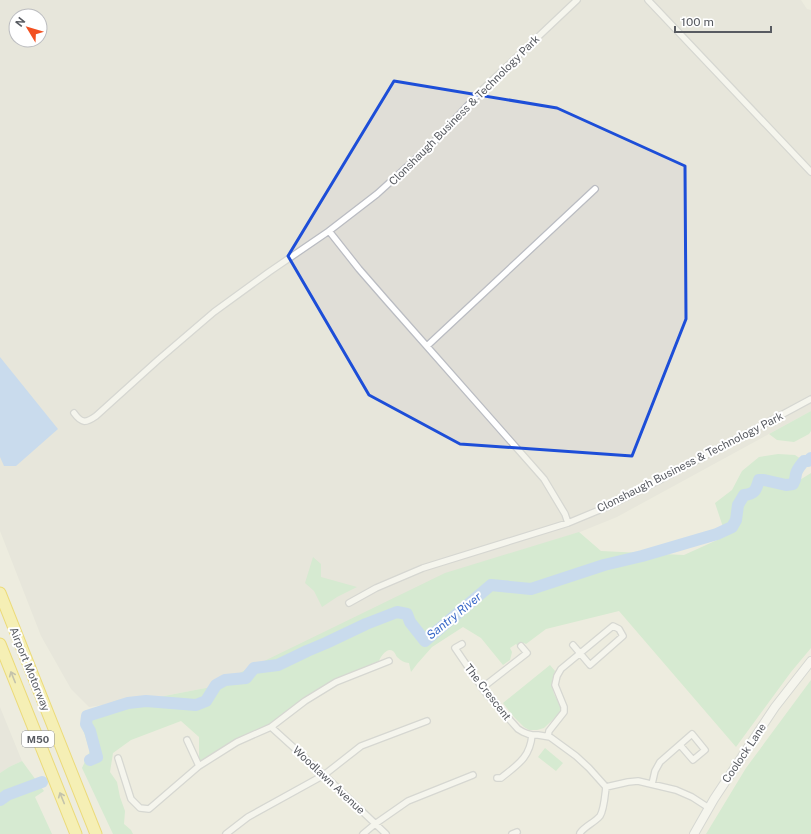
<svg xmlns="http://www.w3.org/2000/svg" width="811" height="834" viewBox="0 0 811 834" font-family="'Public Sans',sans-serif">
  <rect width="100%" height="100%" fill="#edecdf"/>
  <path fill="#e0ded7" fill-rule="evenodd" d="M0,0h801l6,9 4,1v401l-194,106 -37,15 -130,40 -234,114 -57,11 -70,10 -18,-18 -30,-53 -41,-105zM16,16h24v24h-24z
    M0,707l22,54 -13,6 -9,6z"/>
  <path fill="#bae6c0" d="M811,411v20l-2,3 -15,8 -17,-2 -8,-6z
    M778,454l17,1 9,6c-1,14 -7,15 -16,24l7,-2 16,-10v175l-20,24 -55,75 -117,-136 -73,18 -20,15 -2,-1 -5,4 -3,-3 -6,4 2,4 -2,8 -7,5 -22,-27 -18,-11 -31,20 -15,17 -6,8 -2,-9c-4,0 -9,-3 -12,-6 -2,-3 -1,-3 -4,-6 -6,-4 -12,5 -14,10l-47,20 -61,42 -72,43v-29l-18,-16 -50,19 -18,13 -3,19 7,10 3,15 5,14 -1,13 7,6 2,4h-20l-31,-66 8,-17 -9,-28 9,-3 10,-13 18,-7 41,-3 57,-11 9,-5v-1l220,-107 134,-41 22,19 83,4 42,-19 -11,-33 17,-13 10,-19 17,-14z
    M313,557l8,7v13l36,10 -20,10 -15,10 -8,-16 -9,-8z
    M550,665l5,6 -3,10 1,8 1,5 7,12v6l-17,16 -7,2h-8l-5,-3 -10,-10 -11,-14z
    M811,680v154h-105l40,-66z
    M545,748l18,15 -7,8 -18,-14z
    M22,761l22,30 -9,6 17,37h-52v-61l9,-6z"/>
  <path fill="#9dc6ff" d="M0,357l58,72 -42,37h-12l-4,-9z"/>
  <g fill="none" stroke-linecap="round" stroke-linejoin="round">
    <path stroke="#9dc6ff" stroke-width="12" d="M90,760l7,-3 -7,-26 -4,-7 1,-8 41,-13 18,-2 50,4 10,-4 10,-16 9,-5 21,-2 8,-10 24,-3 29,-14 19,-8 40,-19 31,-12 10,2 3,8 15,19 66,-56 40,4 73,-24 38,-9 75,-22 15,-7 4,-7 2,-15 6,-10c11,-1 12,-5 15,-15h5l22,5 7,-1c3,-5 2,-5 3,-10 1,-5 5,-9 8,-13h4l3,-3
      M0,800l7,-5 35,-13"/>
    <defs>
      <path id="minor" d="M648,0l163,172
        M329,231l30,38 27,31 158,179 21,35 3,9
        M427,346l168,-157
        M74,413c8,11 12,10 22,3l62,-56 56,-48 55,-40 60,-41 48,-37 54,-49 52,-56 94,-89
        M349,603l27,-15 47,-20 145,-45 41,-17 53,-27 149,-80
        M462,644l-7,4 30,44 33,37 5,3 5,2 4,1h6l12,2 26,19 13,12 17,19
        M482,688l45,-35 -6,-7
        M271,727l53,48 62,59
        M548,736l1,-5 15,-19v-5l-9,-22 2,-9 4,-7 52,-43 6,3 4,7 -33,29 -17,-20
        M187,740l12,26
        M118,758l13,41 9,9 9,1 50,-43 38,-24 34,-15 34,-26 31,-19 53,-21
        M497,778h4c16,-13 29,-20 31,-43
        M652,784l3,-13 5,-9 32,-28 13,16 -12,10 -13,-15
        M580,833c5,-7 14,-10 20,-17 4,-6 5,-21 6,-29l22,-5 10,-1 38,9 16,7 17,11
        M226,834l22,-17 76,-42 37,-29 66,-25
        M363,834l12,-10 33,-23 65,-26
        M512,834l5,-2"/>
      <path id="secondary" d="M694,834l20,-35 37,-56 24,-36 36,-46"/>
      <path id="motorway" d="M0,593l96,241
        M0,644l76,190"/>
    </defs>
    <use href="#minor" stroke="#babcc2" stroke-width="8"/>
    <use href="#secondary" stroke="#babdc4" stroke-width="10"/>
    <use href="#motorway" stroke="#ecc500" stroke-width="13"/>
    <use href="#minor" stroke="#fff" stroke-width="5.5"/>
    <use href="#secondary" stroke="#fff" stroke-width="8"/>
    <use href="#motorway" stroke="#fff284" stroke-width="11"/>
  </g>
  <defs><path id="oneway-shaft" d="M-6 0H5M1.5-3L5.5 0L1.5 3" fill="none" stroke-width="1.6" stroke-linecap="round" stroke-linejoin="round"/></defs>
  <g stroke="#92906d">
    <use href="#oneway-shaft" transform="translate(13 677) rotate(-112)"/>
    <use href="#oneway-shaft" transform="translate(62 798) rotate(-112)"/>
  </g>
  <path d="M0 0H811V834H0ZM394,81l163,27 128,58 1,153 -54,137 -172,-12 -91,-49 -81,-139z" fill="#edecdf" fill-opacity=".55" fill-rule="evenodd"/>
  <path fill="none" stroke="#1d4ed8" stroke-width="3" stroke-linejoin="round" d="M394,81l163,27 128,58 1,153 -54,137 -172,-12 -91,-49 -81,-139z"/>
  <g text-anchor="middle" dominant-baseline="central" stroke-width="4" stroke-linejoin="round" paint-order="stroke">
    <rect fill="#fff" stroke="#8a8c90" stroke-width="1" x="22" y="731" width="32" height="16" rx="3"/>
    <g font-size="10" font-weight="bold" fill="#585b61">
      <text x="38" y="739">M50</text>
    </g>
    <g font-size="11" fill="#585b61" stroke="#fff">
      <text transform="translate(464 110) rotate(-45)">Clonshaugh Business &amp; Technology Park</text>
      <text transform="translate(690 462) rotate(-27)">Clonshaugh Business &amp; Technology Park</text>
      <text transform="translate(30 669) rotate(68)">Airport Motorway</text>
      <text transform="translate(488 692) rotate(52)">The Crescent</text>
      <text transform="translate(744 753) rotate(-56)">Coolock Lane</text>
      <text transform="translate(329 780) rotate(43)">Woodlawn Avenue</text>
    </g>
    <g font-size="12" font-style="italic" fill="#3a6ac8" stroke="#fff">
      <text transform="translate(454 616) rotate(-39)">Santry River</text>
    </g>
  </g>
  <g transform="translate(28 28) rotate(308)"><circle r="19" fill="#ffffff" stroke="#bcbdc0"/>
  <path d="M0-3L7 15L0 10L-7 15Z" fill="#f25020"/>
  <text y="-6" font-size="11" font-weight="bold" text-anchor="middle" fill="#585b61">N</text>
  </g>
  <path d="M675 26v6h96v-6" fill="none" stroke="#585b61" stroke-width="2"/>
  <text x="681" y="26" font-size="12" fill="#585b61" stroke="#ffffff" stroke-width="3" paint-order="stroke">100 m</text>
</svg>
